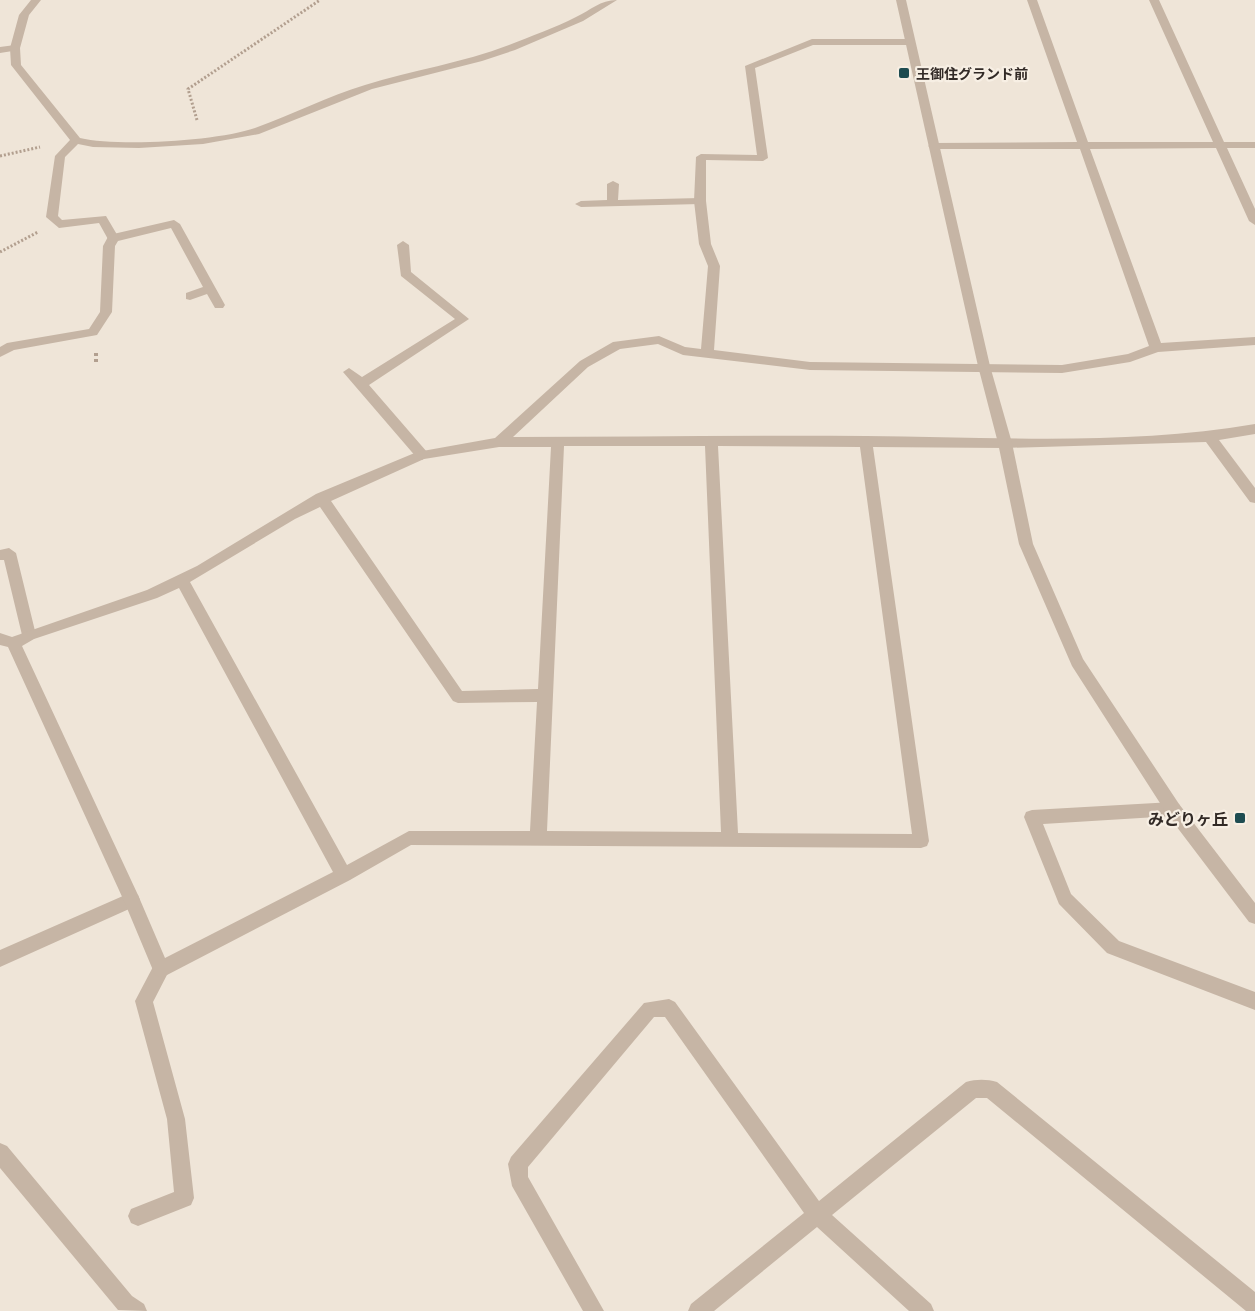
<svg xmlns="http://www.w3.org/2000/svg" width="1255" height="1311" viewBox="0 0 1255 1311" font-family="Commissioner,'Noto Sans JP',sans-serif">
  <rect width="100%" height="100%" fill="#efe5d8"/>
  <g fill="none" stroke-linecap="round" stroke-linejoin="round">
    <path stroke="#b29f8f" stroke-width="3" stroke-dasharray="2 2" stroke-linecap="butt" d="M197,120l-9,-31 132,-89
      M0,156l40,-9
      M0,252l38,-20"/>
    <path stroke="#b29f8f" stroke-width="4" stroke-dasharray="3 3" stroke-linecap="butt" d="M96,353v12"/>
    <path fill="#c6b5a5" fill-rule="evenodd" d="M15,45l5,3 -1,2 -19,3v-6z
      M613,181l6,3 -1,16 82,-2 6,3 -6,3 -119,3 -6,-3 6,-3 26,-1v-16z
      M174,220l6,4 45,81 -2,3h-8l-8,-14 -17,6 -4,-1v-6l17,-6 -32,-59 -53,13 -3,5 -3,66 -15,23 -83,15 -14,7v-10l7,-4 82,-14 11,-17 3,-66 6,-11z
      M403,241l6,4 2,27 58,47 -100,66 58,67 2,3 -7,5 -5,-2 -74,-86 6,-4 13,9 93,-58 -54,-43 -4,-31z
      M9,548l7,5 20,82 -2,4h-10l-2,-4 -18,-75h-4v-10z
      M1173,802l6,2 2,5 -2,5 -6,2 -130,8 28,70 48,47 136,51v18l-148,-57 -48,-49 -35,-87 2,-5 6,-2z
      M132,892l6,3 2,5 -2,5 -138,62v-17z
      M161,961l6,2 3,6 -17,33 32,117 9,79 -3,7 -53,21 -7,-3 -3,-7 3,-7 43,-17 -7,-73 -32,-118 20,-38z"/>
    <path fill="#c6b5a5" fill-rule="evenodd" d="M31,0h10l-12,15 -9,33 1,17 59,73c38,9 138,3 175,-10 37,-13 73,-32 110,-43 47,-15 98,-22 144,-40 22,-9 46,-17 67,-28 15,-7 24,-17 41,-17l-34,21 -68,29 -33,11 -110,28 -113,45 -56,10 -64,4 -46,-1 -15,-3 -13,13 -7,59 4,4 44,-4 13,22 -6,4 -4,-1 -10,-18 -40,5 -13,-11 9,-61 15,-16 -59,-75 -1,-17 9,-33z
      M1027,0h10l51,142h125l-64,-142h10l65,142h31v6h-28l28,61v16l-6,-4 -33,-73 -126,1 71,194 94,-6v8l-97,7 -28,10 -68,11 -252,-3 -127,-15 -25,-11 -38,5 -32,18 -75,70c117,0 235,-2 353,-1 128,1 262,10 389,-12v10l-36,6 36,48v15l-5,-1 -44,-60 -201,6 -132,-1 56,394 -2,5 -6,2 -510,-3 -61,35 -183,95 -6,2 -6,-2 -31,-74 -116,-254 -8,-2v-12l12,4 135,-47 50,-24 119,-72 101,-42 78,-14 85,-77 33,-19 46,-6 26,11 16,2 7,-83 -9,-22 -5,-43 2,-44 5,-3 56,1 -12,-89 67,-27h98l5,3 -5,3h-97l-58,23 13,90 -5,3 -57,-1v41l5,43 9,22 -6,84 96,12 252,3 66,-11 21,-8 -69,-197h-147l-5,-3 5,-3 144,-1zM564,446h141l16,386 -174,-1zM718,446l142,1 52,387 -174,-1zM499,447h52l-13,242 -76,2 -131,-190 93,-42zM320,507l133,194 5,2 79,-1 -7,129h-121l-62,34 -157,-283 105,-63zM179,588l154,284 -168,86 -27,-63 -116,-249 12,-7 123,-41z
      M669,999l6,3 144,199 147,-119c10,-3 21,-3 31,0l258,210v19h-9l-259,-213h-11l-144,117 99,89 3,7h-25l-92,-84 -103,84h-26l3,-7 113,-91 -139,-196h-11l-126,150v10l76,134h-21l-71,-125 -4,-22 3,-7 133,-154z
      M0,1143l7,3 125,150 12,8 3,7 -29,-1 -118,-142z"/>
    <path fill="#c6b5a5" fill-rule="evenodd" d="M896,0h10l84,366 22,77 21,101 50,115 96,145 76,99v21l-6,-2 -82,-108 -95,-148 -53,-122 -21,-101 -20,-77z"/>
  </g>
  <g fill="#1e4c51" stroke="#f7efe4" stroke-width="2">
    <rect x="898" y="67" width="12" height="12" rx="3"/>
    <rect x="1234" y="812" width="12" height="12" rx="3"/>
  </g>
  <g text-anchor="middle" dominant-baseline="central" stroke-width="4.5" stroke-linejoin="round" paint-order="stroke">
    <g font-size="14" font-weight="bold" fill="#322a26" stroke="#f7efe4" text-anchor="start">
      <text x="916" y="73">王御住グランド前</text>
    </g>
    <g font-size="16" font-weight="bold" fill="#322a26" stroke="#f7efe4" text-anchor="end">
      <text x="1228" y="818">みどりヶ丘</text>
    </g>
  </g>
</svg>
